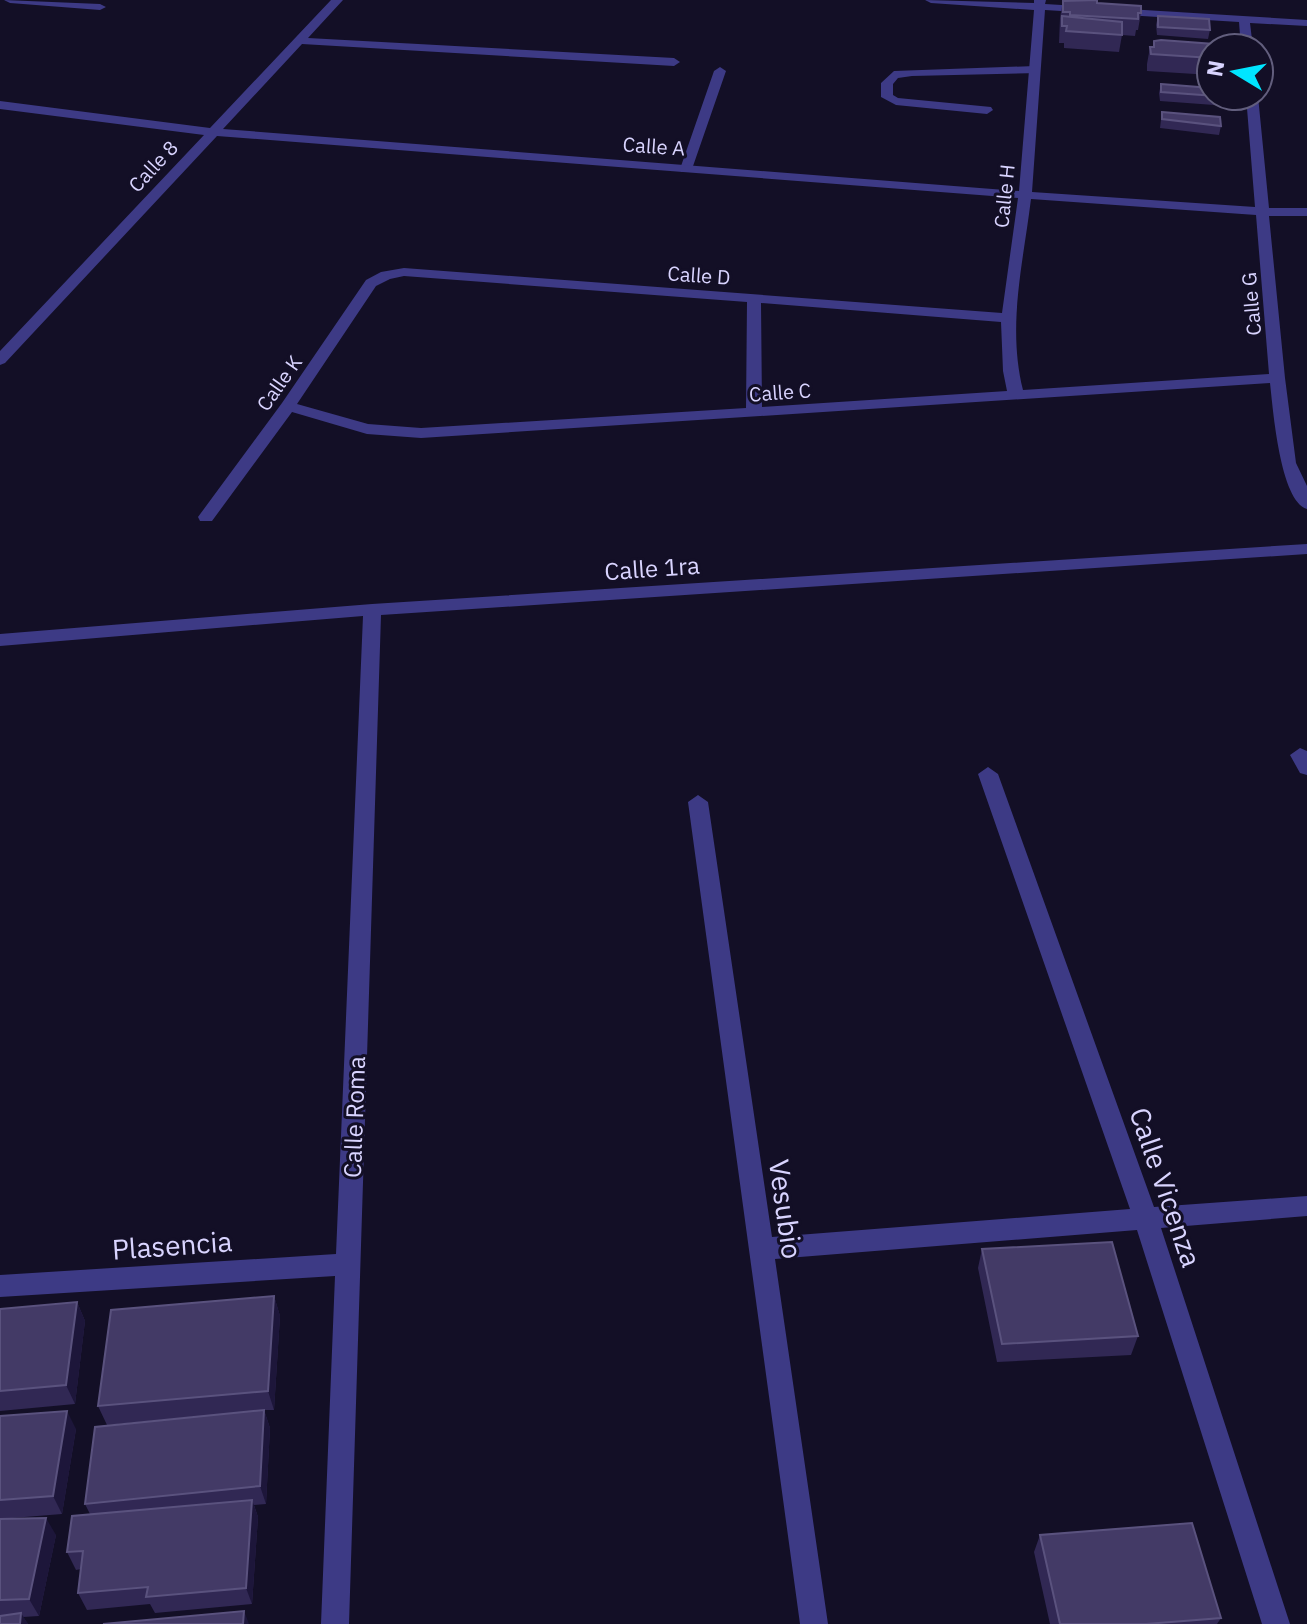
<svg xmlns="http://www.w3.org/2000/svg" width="1307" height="1624" viewBox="0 0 1307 1624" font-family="'IBM Plex Sans',sans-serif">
  <rect width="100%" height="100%" fill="#130f26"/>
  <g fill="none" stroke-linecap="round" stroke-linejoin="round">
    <path fill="#3d3a85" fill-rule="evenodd" d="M1035,66l4,1v6l-127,3 -14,2 -5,6v11l5,3 93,9 2,3 -6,4 -91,-9 -15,-8v-14l13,-12z
      M720,67l6,4 -34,98 -11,3 -1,-3 34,-98z"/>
    <path fill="#3d3a85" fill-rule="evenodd" d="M4,0l96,4 6,3 -6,3 -90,-7z
      M331,0h12l-35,38 366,20 6,4 -6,4 -372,-22 -79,85 796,62 15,-181 -103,-7 -6,-3 109,3v-3h12l-1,4 262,16v6l-57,-3 3,25h-12l-2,-26 -194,-12 -13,182 223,15 -9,-111h12l11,112h38v8h-38l16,162 11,85 11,23v23c-27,-8 -34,-100 -37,-126l-849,55 -54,-4 -75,-22 -80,109h-12l-2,-4 84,-114 84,-123 15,-8 23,-4 598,45 16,-115 -801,-62 -212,227 -5,2v-14l204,-216 -204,-26v-8l210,27zM1031,199l225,16 13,159 -246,16c-16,-64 0,-126 8,-191zM404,276l343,26 -1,106 -325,20 -53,-4 -71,-20 79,-118 14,-7zM761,303l240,19 2,49 4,20 -245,16z
      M1307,544v10l-926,61 -32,1009h-28l14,-348 -335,21v-22l336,-21 27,-638 -363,30v-12l372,-30z
      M1300,748l7,3v24l-7,-2 -10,-18z
      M988,767l10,7 156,433 153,-11v20l-146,12 129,396h-28l-125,-394 -362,29 53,365h-28l-112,-822 10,-7 10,7 64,435 358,-28 -152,-435z"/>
  </g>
  <path fill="#312854" d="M1063,1l34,2 44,10 -3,17h-2l-1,6 -13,-1 -3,17 -55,-4v-5h-5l1,-25z
    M1158,16l52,14 -2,9 -51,-4 -1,-10z
    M1154,41l57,7v27l-64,-4v-7l3,-17h3z
    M1161,84l55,12 -2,9 -54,-4 -1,-8z
    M1162,112l59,14 -2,9 -59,-7z
    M982,1249l156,87 -7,19 -134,7 -19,-94z
    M274,1296l6,20 -6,94h-10l6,18 -4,76 -12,1 4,12 -6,87 -97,9 -5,-9 -63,6 -9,-17 3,-24 -5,1 -9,-18 23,-38 -5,-10 127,-89 -105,10 -9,-19z
    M77,1302l8,19 -10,83 -75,7v-102z
    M0,1416l76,13 -14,85 -62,5z
    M0,1519l56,16 -17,81 -16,1 5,7h-28z
    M1040,1535l181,83 -4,6h-167l-16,-72z"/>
  <path fill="#1d163a" d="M274,1296l6,20 -6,94 -6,-19z
    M77,1302l8,19 -10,83 -9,-19z
    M264,1410l6,18 -4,76 -6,-18z
    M67,1411l9,18 -14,85 -9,-18z
    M252,1500l6,17 -6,87 -6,-16z
    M46,1518l10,17 -17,81 -10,-17z
    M244,1611l5,13h-6z
    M21,1613l7,11h-8z"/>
  <path fill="#433a66" stroke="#5a527e" stroke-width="2" d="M1097,0v3l44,3v7h-3v6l-68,-4v-3h-7v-11z
    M1062,16l60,6v13l-56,-4 1,-5h-5z
    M1158,16l51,3 1,11 -52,-3z
    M1161,40l53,4v3l8,1h-11v10l-60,-4 -1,-7h4v-6z
    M1161,84l50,4v8h5l-55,-4z
    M1162,112l58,5 1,9 -59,-7z
    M1112,1242l26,94 -136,8 -20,-95z
    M274,1296l-6,95 -170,15 13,-96z
    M77,1302l-11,83 -66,6v-82z
    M264,1410l-4,76 -175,18 10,-77z
    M67,1411l-14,85 -53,4v-84z
    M252,1500l-6,88 -100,9 2,-10 -70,6 5,-42 -16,1 5,-36z
    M46,1518l-17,81 -29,1v-81z
    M1192,1523l29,95 -75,6h-86l-20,-89z
    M244,1611l-1,13h-140z
    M21,1613l-1,11h-20v-8z"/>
  <g text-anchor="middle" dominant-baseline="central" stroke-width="6" stroke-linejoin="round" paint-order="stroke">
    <g font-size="20" fill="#d9d4ff" stroke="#130f26">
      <text transform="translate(654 146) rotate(4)">Calle A</text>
      <text transform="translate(153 166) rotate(-47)">Calle 8</text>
      <text transform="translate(1004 196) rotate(-84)">Calle H</text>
      <text transform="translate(699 275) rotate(4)">Calle D</text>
      <text transform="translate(1251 304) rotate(-95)">Calle G</text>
      <text transform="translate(279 383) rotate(-55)">Calle K</text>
      <text transform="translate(780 392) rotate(-4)">Calle C</text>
    </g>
    <g font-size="24" fill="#d9d4ff" stroke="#130f26">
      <text transform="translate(652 568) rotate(-4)">Calle 1ra</text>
      <text transform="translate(354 1117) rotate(-88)">Calle Roma</text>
    </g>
    <g font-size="28" fill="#d9d4ff" stroke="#130f26">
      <text transform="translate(1166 1187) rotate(71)">Calle Vicenza</text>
      <text transform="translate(786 1209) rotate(82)">Vesubio</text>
      <text transform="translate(172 1245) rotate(-4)">Plasencia</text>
    </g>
  </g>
  <g transform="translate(1235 72) rotate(280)"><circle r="38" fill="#130f26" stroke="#625e7d" stroke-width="2"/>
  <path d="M0-6L14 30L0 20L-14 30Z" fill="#00e5ff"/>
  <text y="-12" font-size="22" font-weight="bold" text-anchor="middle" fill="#d9d4ff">N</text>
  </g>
</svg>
